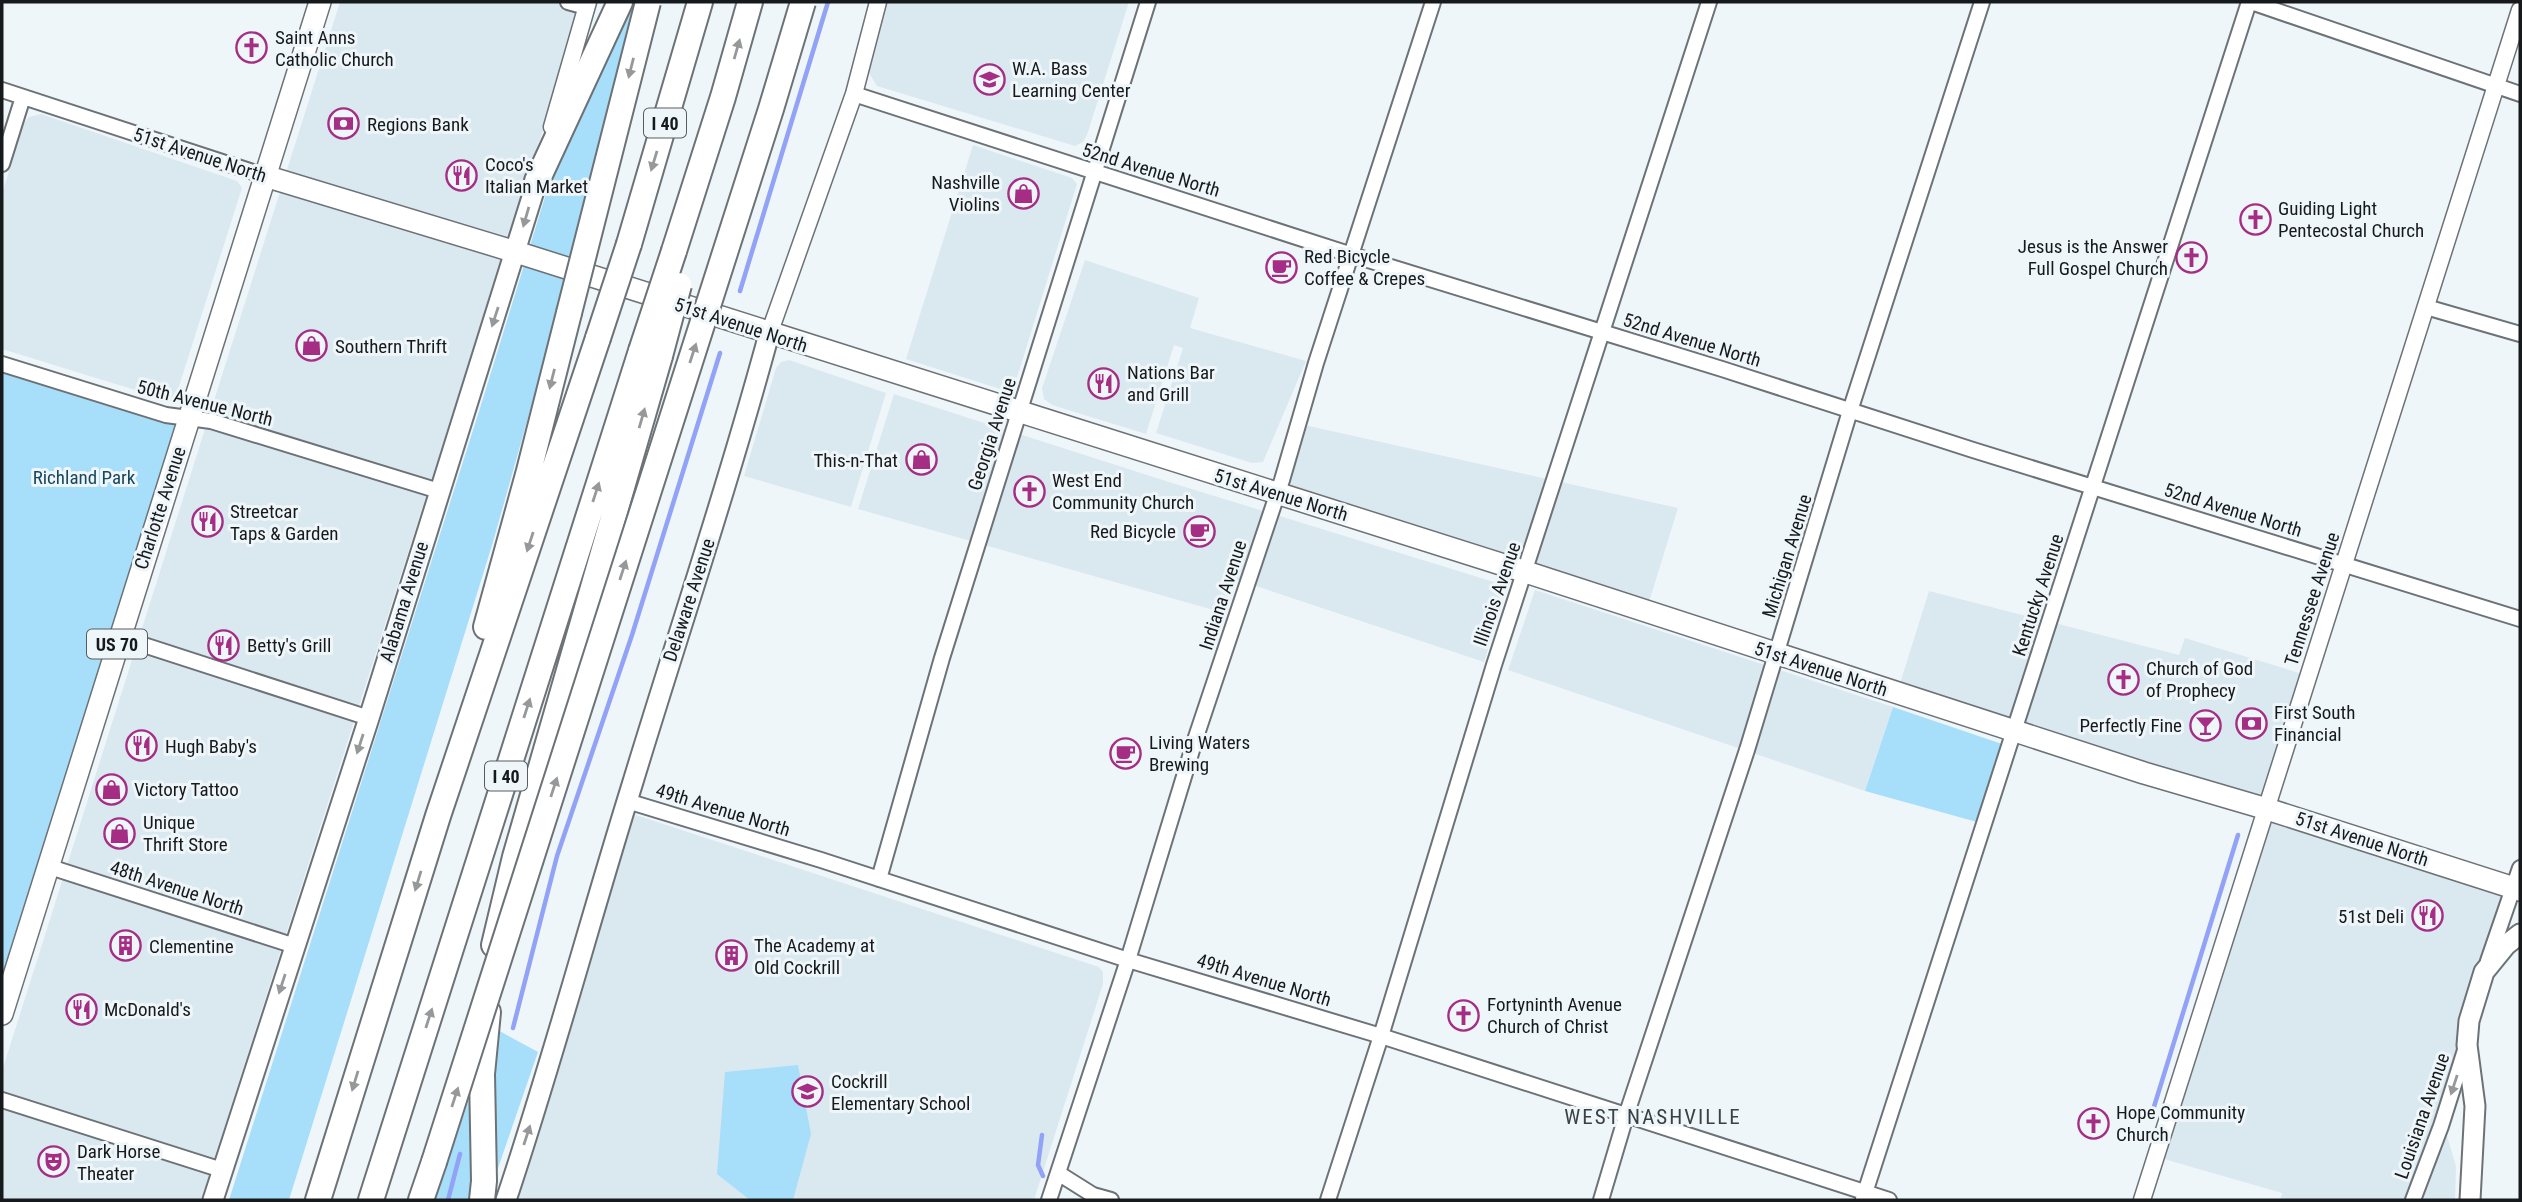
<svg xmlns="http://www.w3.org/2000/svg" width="2522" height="1202" viewBox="0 0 2522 1202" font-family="'Roboto Condensed',sans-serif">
  <rect width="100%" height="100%" fill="#eff6fa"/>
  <path fill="#dae8f0" d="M340,2h244l-383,1198h-199v-129z
    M888,2h241l-42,133 -4,7 -8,4 -198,-60 -8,-13z
    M41,114l196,67 5,7 -68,214 -172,-53v-155l21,-70 6,-7z
    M973,145l99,33 5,6 -61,197 -9,8h-7l-94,-30z
    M1085,260l114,38 -9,30 116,33 -43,101 -11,1 -96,-30 27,-85 -9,-3 -28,89 -94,-29 -8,-6 -2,-11z
    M789,360l97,33 -35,114 -107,-31 32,-108 5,-6z
    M894,394l275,88 338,104 -23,76 -249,-83 -11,34 -366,-104z
    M1300,424l378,84 -32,104 -369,-118z
    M1535,590l358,117 -28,84 -357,-121z
    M1929,591l250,64 6,-17 124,38 -42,133 244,84 -67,233 12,40 -1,34h-175l2,-7 -125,-36 110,-348 -370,-116z
    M636,815l463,152 4,5v12l-69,216h-520l116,-377z"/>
  <path fill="#a7defa" d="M605,2h40l-152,540 -204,658h-60l252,-795z
    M2,364l187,54 -187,596z
    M1893,707l109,37 -25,78 -112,-31z
    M494,1028l44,24 -51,148h-53z
    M798,1065l13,69 -18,66h-43l-33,-26 8,-102z"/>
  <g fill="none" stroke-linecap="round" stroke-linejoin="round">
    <path stroke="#92a2f7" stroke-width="4.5" d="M740,291l88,-289
      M513,1028l44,-172 75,-221 88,-282
      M2153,1110l85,-275
      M1042,1135l-4,30 5,11
      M448,1200l12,-46"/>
    <defs>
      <path id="minor" d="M568,2l18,5
        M2251,2l269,92
        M2,90l263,86
        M854,94l498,161 370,114 251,81 547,169
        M2,164l21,-67
        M2426,307l94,27
        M2,364l164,51 45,6 228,70
        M119,637l250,81
        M627,801l194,59 307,100 253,76 508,164
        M47,866l248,80
        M879,879l63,-221 206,-656
        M2488,961l32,-93
        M2,1100l220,70
        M1058,1173l35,22 18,5
        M1863,1199l386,-1197
        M1049,1200l79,-240 68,-223 86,-257 34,-117 117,-361
        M1328,1200l53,-164 113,-371 215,-663
        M1601,1200l25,-84 121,-366 103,-339 132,-409
        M2413,1200l28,-74 24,-76"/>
      <path id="tertiary" d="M552,127l36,-125
        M769,334l85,-240 24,-92
        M2142,1200l378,-1190"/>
      <path id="secondary" d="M213,1200l156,-482 168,-537
        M506,1200c46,-137 83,-277 126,-415 46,-151 96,-300 137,-451
        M2470,1200l5,-94 -8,-61 2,-24 15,-49 22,-27 14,-11"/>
      <path id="primary" d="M265,176l251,76 1010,320 618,201 123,36 253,81
        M2,1014l318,-1012"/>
      <path id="motorway" d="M537,181l83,-179
        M629,244l71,-242
        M674,251l49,-154 27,-95
        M486,627l43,-156 40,-158
        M494,945l21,-88 145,-501
        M318,1200l120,-384 160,-478
        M371,1200l270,-849
        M421,1200l13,-38
        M482,1200l2,-19 -2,-107 6,-62"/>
    </defs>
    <use href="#minor" stroke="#6c7276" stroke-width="18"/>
    <use href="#tertiary" stroke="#6c7276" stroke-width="19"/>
    <use href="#secondary" stroke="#6c7276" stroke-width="23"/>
    <use href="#primary" stroke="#6c7276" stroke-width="24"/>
    <use href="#motorway" stroke="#6c7276" stroke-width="28"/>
    <use href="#minor" stroke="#fff" stroke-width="14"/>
    <use href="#tertiary" stroke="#fff" stroke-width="16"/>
    <use href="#secondary" stroke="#fff" stroke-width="19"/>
    <use href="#primary" stroke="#fff" stroke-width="21"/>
    <use href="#motorway" stroke="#fff" stroke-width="24"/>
    <defs>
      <path id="motorway-bridge" d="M569,313l79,-311
        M598,338l31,-94
        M641,351l33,-100
        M660,356l19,-71
        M434,1162l337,-1053 32,-107"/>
    </defs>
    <use href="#motorway-bridge" stroke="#6c7276" stroke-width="28" stroke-linecap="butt"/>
    <use href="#motorway-bridge" stroke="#fff" stroke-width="24"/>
  </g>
  <defs><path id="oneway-solid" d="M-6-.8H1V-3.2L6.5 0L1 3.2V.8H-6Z" transform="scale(1.75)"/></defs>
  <g fill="#979899">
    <use href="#oneway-solid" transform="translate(737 49) rotate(-74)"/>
    <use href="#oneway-solid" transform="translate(631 68) rotate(104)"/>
    <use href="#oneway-solid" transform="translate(654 161) rotate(107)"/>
    <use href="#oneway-solid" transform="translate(526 217) rotate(106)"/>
    <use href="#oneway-solid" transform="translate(495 317) rotate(108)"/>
    <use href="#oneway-solid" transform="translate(693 353) rotate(-72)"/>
    <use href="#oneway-solid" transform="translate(552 379) rotate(104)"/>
    <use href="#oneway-solid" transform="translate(642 418) rotate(-74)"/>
    <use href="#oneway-solid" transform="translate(596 492) rotate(-72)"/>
    <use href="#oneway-solid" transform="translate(530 542) rotate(108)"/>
    <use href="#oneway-solid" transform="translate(623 570) rotate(-72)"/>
    <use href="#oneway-solid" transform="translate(527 708) rotate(-72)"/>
    <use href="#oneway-solid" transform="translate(360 744) rotate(108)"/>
    <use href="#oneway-solid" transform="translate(554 787) rotate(-72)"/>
    <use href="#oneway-solid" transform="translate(418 881) rotate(107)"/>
    <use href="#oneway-solid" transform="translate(282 984) rotate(108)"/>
    <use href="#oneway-solid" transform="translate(429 1018) rotate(-72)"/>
    <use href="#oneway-solid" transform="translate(355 1081) rotate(107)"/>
    <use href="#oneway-solid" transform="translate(2454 1085) rotate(108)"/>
    <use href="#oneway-solid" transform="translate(455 1097) rotate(-72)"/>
    <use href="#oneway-solid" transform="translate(527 1135) rotate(-72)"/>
  </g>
  <defs>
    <symbol id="church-ring" viewBox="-11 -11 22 22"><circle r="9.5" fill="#eff6fa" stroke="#a52d84" stroke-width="1.5"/><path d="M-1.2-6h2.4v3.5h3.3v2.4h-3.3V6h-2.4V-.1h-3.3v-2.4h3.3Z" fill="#a52d84"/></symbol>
    <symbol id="school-ring" viewBox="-11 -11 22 22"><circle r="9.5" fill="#eff6fa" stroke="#a52d84" stroke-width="1.5"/><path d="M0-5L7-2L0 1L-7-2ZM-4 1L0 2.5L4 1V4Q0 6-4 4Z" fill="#a52d84"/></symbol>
    <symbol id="bank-ring" viewBox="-11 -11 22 22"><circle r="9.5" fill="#eff6fa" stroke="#a52d84" stroke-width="1.5"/><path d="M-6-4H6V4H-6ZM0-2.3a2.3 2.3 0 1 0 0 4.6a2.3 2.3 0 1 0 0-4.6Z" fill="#a52d84"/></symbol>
    <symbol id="restaurant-ring" viewBox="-11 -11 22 22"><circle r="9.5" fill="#eff6fa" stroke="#a52d84" stroke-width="1.5"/><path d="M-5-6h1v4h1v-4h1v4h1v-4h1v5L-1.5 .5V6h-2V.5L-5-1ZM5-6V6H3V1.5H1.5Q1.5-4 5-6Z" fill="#a52d84"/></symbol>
    <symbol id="shop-ring" viewBox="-11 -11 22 22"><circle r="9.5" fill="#eff6fa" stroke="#a52d84" stroke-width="1.5"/><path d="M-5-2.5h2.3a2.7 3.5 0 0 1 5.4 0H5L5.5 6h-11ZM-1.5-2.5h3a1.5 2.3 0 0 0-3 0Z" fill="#a52d84"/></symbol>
    <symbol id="cafe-ring" viewBox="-11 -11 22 22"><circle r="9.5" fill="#eff6fa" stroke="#a52d84" stroke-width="1.5"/><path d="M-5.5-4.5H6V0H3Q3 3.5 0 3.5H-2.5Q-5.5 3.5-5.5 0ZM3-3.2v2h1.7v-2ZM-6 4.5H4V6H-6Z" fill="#a52d84"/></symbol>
    <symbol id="bar-ring" viewBox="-11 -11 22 22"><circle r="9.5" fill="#eff6fa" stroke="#a52d84" stroke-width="1.5"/><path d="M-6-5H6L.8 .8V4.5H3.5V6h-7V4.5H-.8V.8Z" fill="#a52d84"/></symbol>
    <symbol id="building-ring" viewBox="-11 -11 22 22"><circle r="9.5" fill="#eff6fa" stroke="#a52d84" stroke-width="1.5"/><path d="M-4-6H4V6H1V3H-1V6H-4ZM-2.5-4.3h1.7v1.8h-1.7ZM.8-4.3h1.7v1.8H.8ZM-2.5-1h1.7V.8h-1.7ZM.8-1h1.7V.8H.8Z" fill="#a52d84"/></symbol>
    <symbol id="theatre-ring" viewBox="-11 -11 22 22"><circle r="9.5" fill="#eff6fa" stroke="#a52d84" stroke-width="1.5"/><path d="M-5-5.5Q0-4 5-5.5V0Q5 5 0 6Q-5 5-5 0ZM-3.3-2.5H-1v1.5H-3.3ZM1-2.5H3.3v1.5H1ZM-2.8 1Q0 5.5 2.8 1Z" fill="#a52d84"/></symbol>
  </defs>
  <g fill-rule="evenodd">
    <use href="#church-ring" x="234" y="30" width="35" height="35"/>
    <use href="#school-ring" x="972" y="62" width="35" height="35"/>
    <use href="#bank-ring" x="326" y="106" width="35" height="35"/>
    <use href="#restaurant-ring" x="444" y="158" width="35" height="35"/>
    <use href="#shop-ring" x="1006" y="176" width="35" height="35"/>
    <use href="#church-ring" x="2238" y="202" width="35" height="35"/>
    <use href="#church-ring" x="2174" y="240" width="35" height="35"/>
    <use href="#cafe-ring" x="1264" y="250" width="35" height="35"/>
    <use href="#shop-ring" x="294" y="328" width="35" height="35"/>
    <use href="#restaurant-ring" x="1086" y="366" width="35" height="35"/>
    <use href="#shop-ring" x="904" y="442" width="35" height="35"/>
    <use href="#church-ring" x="1012" y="474" width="35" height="35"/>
    <use href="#restaurant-ring" x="190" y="504" width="35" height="35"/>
    <use href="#cafe-ring" x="1182" y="514" width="35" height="35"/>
    <use href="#restaurant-ring" x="206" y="628" width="35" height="35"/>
    <use href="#church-ring" x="2106" y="662" width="35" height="35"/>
    <use href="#bank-ring" x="2234" y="706" width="35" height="35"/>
    <use href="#bar-ring" x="2188" y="708" width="35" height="35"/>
    <use href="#restaurant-ring" x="124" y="728" width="35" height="35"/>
    <use href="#cafe-ring" x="1108" y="736" width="35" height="35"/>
    <use href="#shop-ring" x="94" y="772" width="35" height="35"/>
    <use href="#shop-ring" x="102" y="816" width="35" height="35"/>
    <use href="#restaurant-ring" x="2410" y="898" width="35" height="35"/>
    <use href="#building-ring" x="108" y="928" width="35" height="35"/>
    <use href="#building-ring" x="714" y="938" width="35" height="35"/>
    <use href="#restaurant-ring" x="64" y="992" width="35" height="35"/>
    <use href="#church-ring" x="1446" y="998" width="35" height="35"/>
    <use href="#school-ring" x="790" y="1074" width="35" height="35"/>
    <use href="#church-ring" x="2076" y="1106" width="35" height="35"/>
    <use href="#theatre-ring" x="36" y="1144" width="35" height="35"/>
  </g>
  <g text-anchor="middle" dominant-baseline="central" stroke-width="6" stroke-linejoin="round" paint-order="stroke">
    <g fill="#eff6fa" stroke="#585c5f" stroke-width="2">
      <rect x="644" y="108.5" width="42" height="29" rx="5"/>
      <rect x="87" y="629.5" width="60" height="29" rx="5"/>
      <rect x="485" y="761.5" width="42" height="29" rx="5"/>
    </g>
    <g font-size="18" font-weight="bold" fill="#171a1c">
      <text x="665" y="123">I 40</text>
      <text x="117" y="644">US 70</text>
      <text x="506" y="776">I 40</text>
    </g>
    <g font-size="19" fill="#171a1c" stroke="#eff6fa" text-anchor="start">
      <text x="275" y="37">Saint Anns<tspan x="275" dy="22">Catholic Church</tspan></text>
      <text x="1012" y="68">W.A. Bass<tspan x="1012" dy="22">Learning Center</tspan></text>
      <text x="367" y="124">Regions Bank</text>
      <text x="485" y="164">Coco's<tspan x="485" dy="22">Italian Market</tspan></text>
      <text x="1000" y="182" text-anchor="end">Nashville<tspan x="1000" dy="22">Violins</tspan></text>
      <text x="2278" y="208">Guiding Light<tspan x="2278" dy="22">Pentecostal Church</tspan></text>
      <text x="2168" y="246" text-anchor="end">Jesus is the Answer<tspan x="2168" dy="22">Full Gospel Church</tspan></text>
      <text x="1304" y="256">Red Bicycle<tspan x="1304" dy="22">Coffee &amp; Crepes</tspan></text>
      <text x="335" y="346">Southern Thrift</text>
      <text x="1127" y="372">Nations Bar<tspan x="1127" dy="22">and Grill</tspan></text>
      <text x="898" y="460" text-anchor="end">This-n-That</text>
      <text x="1052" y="480">West End<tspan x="1052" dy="22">Community Church</tspan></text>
      <text x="230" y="511">Streetcar<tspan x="230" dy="22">Taps &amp; Garden</tspan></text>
      <text x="1176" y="531" text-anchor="end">Red Bicycle</text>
      <text x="247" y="645">Betty's Grill</text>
      <text x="2146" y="668">Church of God<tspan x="2146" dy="22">of Prophecy</tspan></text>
      <text x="2274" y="712">First South<tspan x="2274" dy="22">Financial</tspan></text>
      <text x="2182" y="725" text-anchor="end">Perfectly Fine</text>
      <text x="1149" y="742">Living Waters<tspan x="1149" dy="22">Brewing</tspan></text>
      <text x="165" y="746">Hugh Baby's</text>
      <text x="134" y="789">Victory Tattoo</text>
      <text x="143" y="822">Unique<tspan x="143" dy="22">Thrift Store</tspan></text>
      <text x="2404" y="916" text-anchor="end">51st Deli</text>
      <text x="754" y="945">The Academy at<tspan x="754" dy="22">Old Cockrill</tspan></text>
      <text x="149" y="946">Clementine</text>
      <text x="1487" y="1004">Fortyninth Avenue<tspan x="1487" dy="22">Church of Christ</tspan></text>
      <text x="104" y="1009">McDonald's</text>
      <text x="831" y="1081">Cockrill<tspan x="831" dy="22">Elementary School</tspan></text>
      <text x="2116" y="1112">Hope Community<tspan x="2116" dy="22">Church</tspan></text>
      <text x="77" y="1151">Dark Horse<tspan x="77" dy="22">Theater</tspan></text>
    </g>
    <g font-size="19" fill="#171a1c" stroke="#eff6fa">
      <text transform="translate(200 155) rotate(18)">51st Avenue North</text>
      <text transform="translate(1151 170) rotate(17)">52nd Avenue North</text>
      <text transform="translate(741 325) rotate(18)">51st Avenue North</text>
      <text transform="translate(1692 340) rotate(17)">52nd Avenue North</text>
      <text transform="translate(205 403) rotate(14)">50th Avenue North</text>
      <text transform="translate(992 434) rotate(-72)">Georgia Avenue</text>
      <text transform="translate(1281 495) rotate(17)">51st Avenue North</text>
      <text transform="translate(160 508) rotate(-72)">Charlotte Avenue</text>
      <text transform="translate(2233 510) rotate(17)">52nd Avenue North</text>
      <text transform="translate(1787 556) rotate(-73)">Michigan Avenue</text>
      <text transform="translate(1497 594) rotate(-71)">Illinois Avenue</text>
      <text transform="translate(1223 595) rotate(-72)">Indiana Avenue</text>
      <text transform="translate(2038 595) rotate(-72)">Kentucky Avenue</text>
      <text transform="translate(2312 599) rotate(-72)">Tennessee Avenue</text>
      <text transform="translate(689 600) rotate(-72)">Delaware Avenue</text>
      <text transform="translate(404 602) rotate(-73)">Alabama Avenue</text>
      <text transform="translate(1821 669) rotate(18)">51st Avenue North</text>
      <text transform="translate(723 810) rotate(17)">49th Avenue North</text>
      <text transform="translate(2362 839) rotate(18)">51st Avenue North</text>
      <text transform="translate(177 888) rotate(18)">48th Avenue North</text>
      <text transform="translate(1264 980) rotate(17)">49th Avenue North</text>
      <text transform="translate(2422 1116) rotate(-71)">Louisiana Avenue</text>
    </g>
    <g font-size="19" fill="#18485d" stroke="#eff6fa">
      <text x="84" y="477">Richland Park</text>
    </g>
    <g font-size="21" letter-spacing="2" fill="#3a4043" stroke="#eff6fa">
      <text x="1653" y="1117">WEST NASHVILLE</text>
    </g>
  </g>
  <rect width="2522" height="1202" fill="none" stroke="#171a1c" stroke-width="7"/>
</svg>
